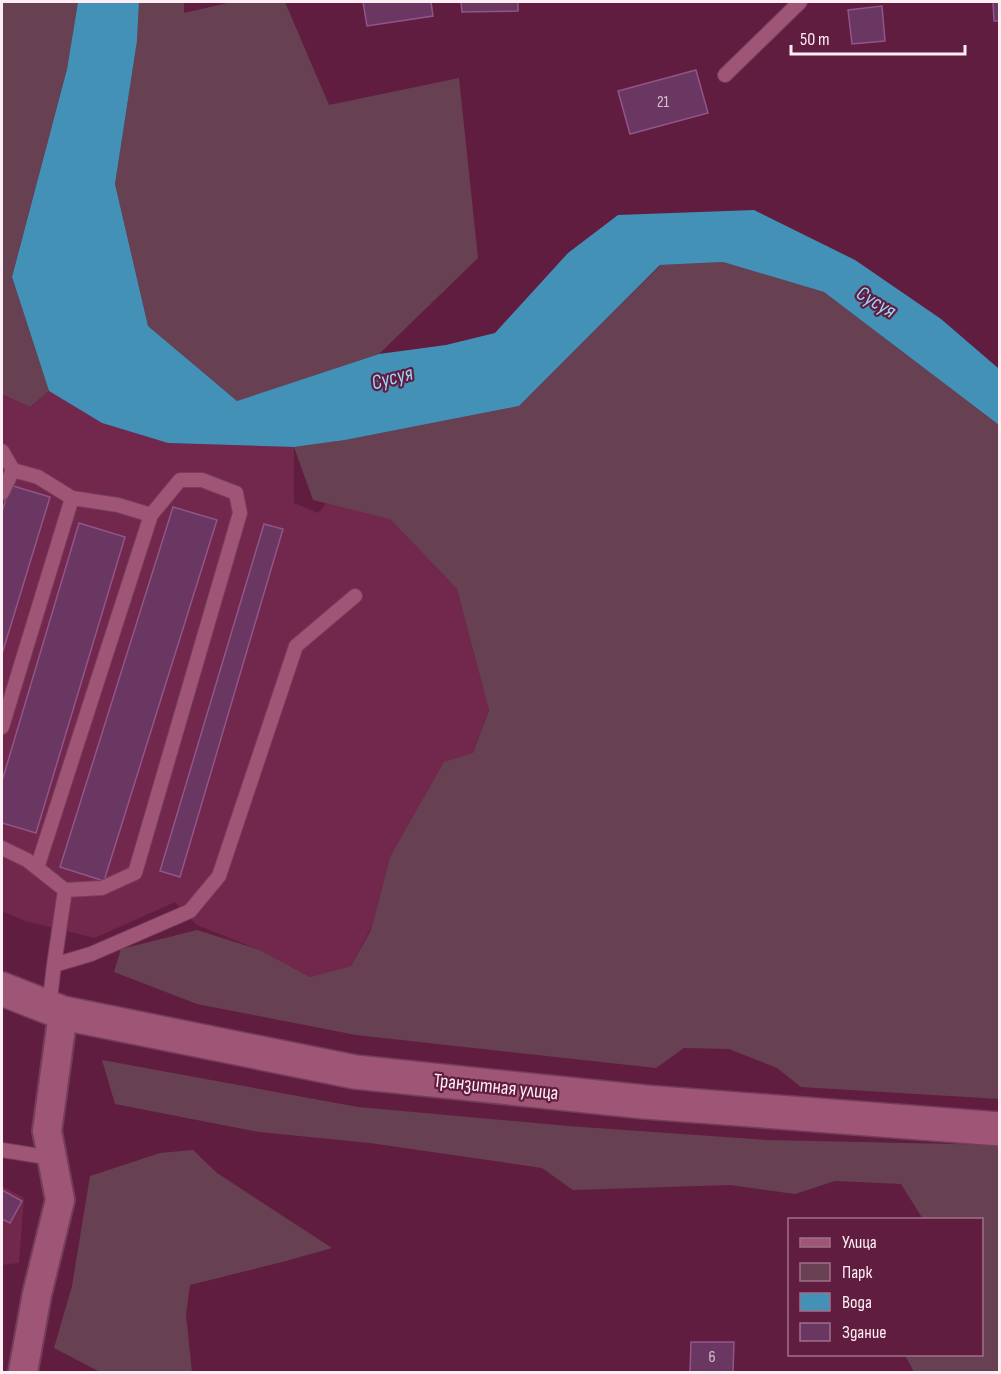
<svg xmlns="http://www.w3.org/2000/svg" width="1001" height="1374" viewBox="0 0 1001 1374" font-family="'Sofia Sans Condensed',sans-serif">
  <rect width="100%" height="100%" fill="#611d40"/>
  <path fill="#72274c" d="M49,391l53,32 66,20 126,4v56l24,10 15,-18 57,24 67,70 32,120 -16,44 -83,104 -18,69 -21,40 -41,11 -50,-27 -63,-25 -22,-23 -80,36 -70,-17 -23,-10v-517l28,13z
    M2,1186l22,12 -5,65 -17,2z"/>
  <path fill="#674151" d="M2,2h76l-11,67 -55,208 37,114 -19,16 -28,-13z
    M139,2h45v11l48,-11h53l44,103 130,-27 19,180 -99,96 -142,47 -89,-75 -33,-142 22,-143z
    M723,262l101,30 175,133v674l-198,-12 -24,-19 -48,-19 -45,-1 -28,20 -300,-33 -159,-31 -83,-32 7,-23 76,-19 63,20 50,27 41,-11 20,-36 19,-73 54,-95 29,-9 16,-43 -32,-121 -67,-70 -77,-19 -19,-53 51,-7 174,-34 142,-141z
    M102,1060l256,47 210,19 199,14 232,5v227h-85l-9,-17 77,-1v-134l-59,-1 -22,-35 -66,-3 -40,13 -65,-9 -157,5 -31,-22 -172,-25 -111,-11 -144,-28z
    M193,1150l24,23 115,75 -46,13 -96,24 -4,30 6,57h-92l-46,-24 18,-62 18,-110 70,-23z"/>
  <path fill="#4491b7" d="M78,2h61l-2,39 -22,143 33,142 89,75 142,-47 67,-9 49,-12 73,-80 50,-38 136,-5 101,50 86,59 57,49 2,1 -1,56 -175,-133 -101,-30 -63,3 -141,141 -174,34 -51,7 -126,-4 -66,-20 -53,-32 -37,-114 55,-208z"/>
  <path fill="#6a3763" stroke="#915588" stroke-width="1.5" d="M363,2h68l2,14 -66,10z
    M461,2h57v9l-56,1z
    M993,2h7v19h-6z
    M882,6l3,35 -33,3 -4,-34z
    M696,70l12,43 -78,21 -12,-43z
    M10,485l40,12 -48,157v-142z
    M173,507l44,13 -113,361 -44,-14z
    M79,523l46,14 -89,296 -34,-10v-42z
    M264,524l19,5 -103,348 -20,-6z
    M2,1190l20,11 -12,22 -8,-4z
    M691,1342h43l-1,30h-43z"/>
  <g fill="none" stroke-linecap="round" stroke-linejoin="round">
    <defs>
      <path id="service" d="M725,75l75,-73
        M2,451l11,19 25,7 34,21 46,7 33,10 29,-35h22l34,13 4,20 -105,360 -33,15 -37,2 -38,-30 -25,-12
        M2,493l11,-23
        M2,727l70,-229
        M37,868l114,-353
        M54,965l37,-11 99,-43 29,-35 77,-230 59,-50
        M49,1007l5,-42 11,-75
        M2,1150l50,8"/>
      <path id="minor" d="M23,1372l14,-78 23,-94 -13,-69 16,-118"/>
      <path id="secondary" d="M2,989l61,24 292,59 290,30 355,27"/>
    </defs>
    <use href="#service" stroke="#743e5b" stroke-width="16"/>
    <use href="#minor" stroke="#743e5b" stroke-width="32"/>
    <use href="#secondary" stroke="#743e5b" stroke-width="36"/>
    <use href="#service" stroke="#9f5576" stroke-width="14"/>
    <use href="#minor" stroke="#9f5576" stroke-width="28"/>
    <use href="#secondary" stroke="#9f5576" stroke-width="33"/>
  </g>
  <g text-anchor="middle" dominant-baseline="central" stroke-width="4.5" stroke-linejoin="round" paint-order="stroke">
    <g font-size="16" fill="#d9c0cf">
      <text x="663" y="102">21</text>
      <text x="712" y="1357">6</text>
    </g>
    <g font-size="20" fill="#feedf3" stroke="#611d40">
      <text transform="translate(496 1087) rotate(6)">Транзитная улица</text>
    </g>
    <g font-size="21" font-style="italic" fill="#9bd6f6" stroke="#611d40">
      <text transform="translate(876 302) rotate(31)">Сусуя</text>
      <text transform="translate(392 378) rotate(-15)">Сусуя</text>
    </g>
  </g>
  <rect width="1001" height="1374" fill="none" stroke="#feedf3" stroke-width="6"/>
  <rect x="788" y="1218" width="195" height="138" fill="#611d40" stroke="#a07088" stroke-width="1.5"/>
  <rect x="800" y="1238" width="30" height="9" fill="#9f5576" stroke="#a07088" stroke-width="1.5"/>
  <text x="842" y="1248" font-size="18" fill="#feedf3">Улица</text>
  <rect x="800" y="1263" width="30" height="18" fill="#674151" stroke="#a07088" stroke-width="1.5"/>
  <text x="842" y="1278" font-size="18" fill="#feedf3">Парк</text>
  <rect x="800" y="1293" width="30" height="18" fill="#4491b7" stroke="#a07088" stroke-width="1.5"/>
  <text x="842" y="1308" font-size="18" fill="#feedf3">Вода</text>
  <rect x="800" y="1323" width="30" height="18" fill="#6a3763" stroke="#a07088" stroke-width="1.5"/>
  <text x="842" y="1338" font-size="18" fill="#feedf3">Здание</text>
  <path d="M791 45v9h174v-9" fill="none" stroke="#feedf3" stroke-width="3"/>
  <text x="800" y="45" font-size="18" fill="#feedf3" stroke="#611d40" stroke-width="4.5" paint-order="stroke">50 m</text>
</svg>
